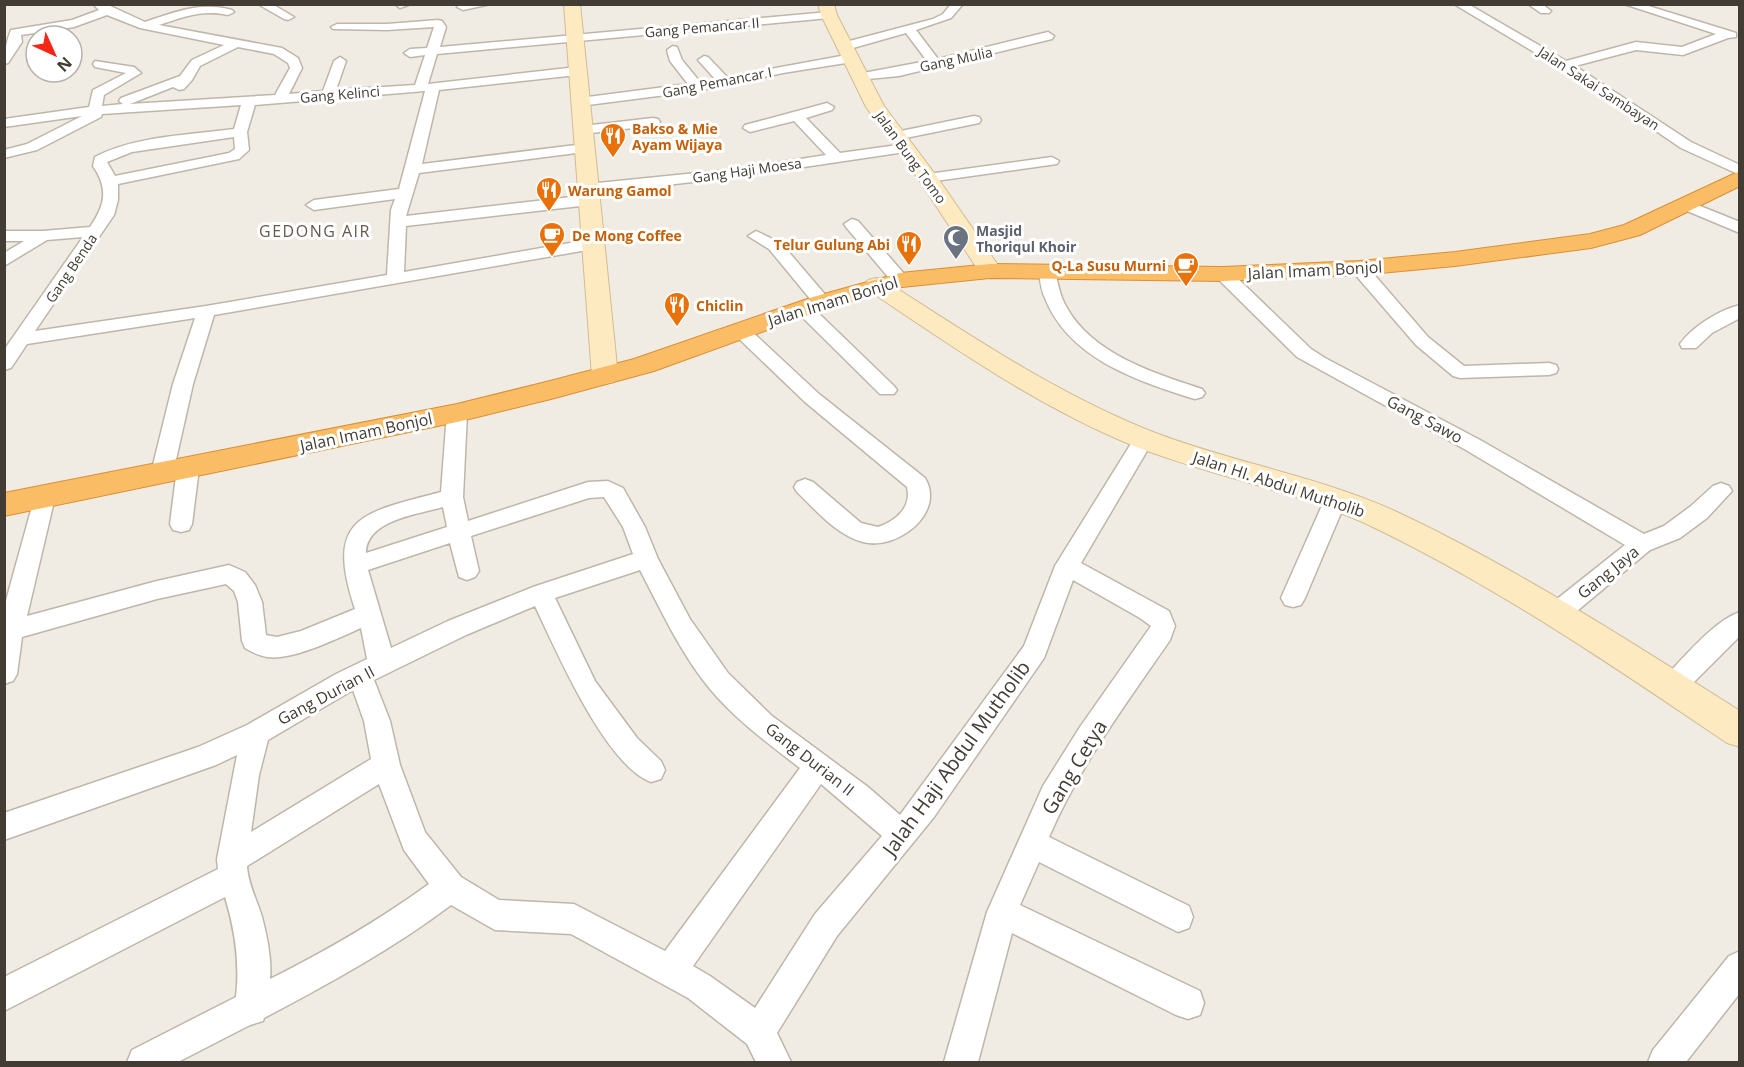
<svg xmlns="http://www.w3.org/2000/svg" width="1744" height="1067" viewBox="0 0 1744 1067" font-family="'Open Sans',sans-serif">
  <rect width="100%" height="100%" fill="#f1ece3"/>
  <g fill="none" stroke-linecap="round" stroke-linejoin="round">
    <defs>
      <path id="street" d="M93,4h13l39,18c30,-10 56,-21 87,-12l2,2 -6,3c-25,-6 -45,2 -69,10l123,23 16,10 4,10 -13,26 34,-3 11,-30 6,-4 6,4 -10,29 79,-5 10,-30 -15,2 -6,-4 6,-4 17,-1 7,-21 -47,3 -54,-1 -2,-2 6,-3h50l51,-4 4,1 4,6 -6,20 389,-35 6,3 -6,3 -392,36 -9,30 149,-17 6,4 -6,4 -138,15 -17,74 162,-20 7,4 -7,4 -165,21 -13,43 183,-21 8,5 -8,5 -183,21 -2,46 189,-33 8,5 -8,5 -379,66 -21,69 -20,89 -4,5 -7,2 -7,-2 -4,-5 22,-89 22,-66 -168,26 -16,24 -7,2v-20l79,-113 -36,3 -43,26v-13l20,-12h-20v-10h39l47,-4c16,-23 18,-39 3,-61l2,-9c39,-21 95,-22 139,-28l7,-24 -139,9 -1,3 -64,33 -33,8v-8l23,-6 55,-28 -78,11v-8l85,-12 4,-17 33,-17 -31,-6 -2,-3 2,-3 39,6 7,6 -37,22 -2,11 21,-2 -4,-3 2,-3 59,-22 12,-16 32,-15 -84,-17 -33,-13 -33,12 -53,8 1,7 -14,21 -4,1c0,-12 3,-24 7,-34l61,-10 27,-10zM238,47l36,7 14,9 2,5 -15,27 -145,9 43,-17 6,3 5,-1 8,-9 8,-14zM425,91l-26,98 -85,11 -8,5 8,5 81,-11 -4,11 -4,65 -181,31 -171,25 79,-116 4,-15v-16l121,-25 10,-9 -2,-18 8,-27zM234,137l1,12 -6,4 -114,23 -8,-14 25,-10z
        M258,4h14l22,13 -6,3 -4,-1z
        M395,4h16l-11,4z
        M460,4h31l-28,6 -6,-3z
        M951,4h12l-12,14 -35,12 22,29 110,-27 6,4 -2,3 -153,37 -41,4 -2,-3 2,-3 69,-13 -21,-28 -60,17 -4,-1v-6l91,-24 10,-5z
        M1454,4h14l98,57 70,-19 46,5 34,-13 -92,-30h18l94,29v4l-8,1 -45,17 -47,-5 -61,16 116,76 49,23v10l-59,-27 -94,-64z
        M1528,4h14l9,7 -2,2h-8z
        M673,46l4,1 5,13 18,22 15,-3 -17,-19 6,-4 4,1 19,20 125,-23 6,4 -6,4 -69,11 -86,18 -117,15 -7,-4 7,-4 108,-14 -18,-23 -3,-11z
        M827,103l7,4 -2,3 -26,8 34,35 65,-9 7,4 -7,4 -169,25 -148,17 -8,-5 8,-5 148,-15 90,-14 -32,-34 -44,11 -7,-4 2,-3z
        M974,116l5,1 2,3 -2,3 -83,17 -7,-4 7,-4z
        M653,118l5,1 2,3 -2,3 -75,9 -7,-4 7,-4z
        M1052,157l7,4 -2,3 -129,18 -7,-4 7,-4z
        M1685,200l55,22v11l-60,-25 -3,-3 3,-3z
        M852,219l6,2 48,55 3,4 -3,4h-12l-48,-57 -2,-3z
        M756,231l25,12 47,55 3,4 -3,4h-12l-47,-57 -21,-13z
        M1359,263l6,1 63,73 36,29 85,-3 7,2 2,4 -2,4 -7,2 -89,3 -7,-2 -37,-31 -63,-73 -2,-4z
        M1047,266l8,5c2,9 4,19 7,27 23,54 89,74 140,91l3,4 -3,4 -7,2 -7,-2c-55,-18 -120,-40 -143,-99 -4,-8 -5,-18 -6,-27z
        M1223,269l6,1 82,79 14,9 155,82 164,94 20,-8 27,-20 22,-20 8,-3 8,3 3,5 -25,27 -27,20 -30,12 -85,71 -9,3 -9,-3 -3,-7 3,-7 78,-62 -159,-95 -169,-93 -80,-79 -2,-4 2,-4z
        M803,303l6,1 85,82 3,4 -3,4h-14l-83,-82 -3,-4 3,-4z
        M1740,305v13l-28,15 -16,15h-14l-2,-4c12,-17 39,-34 60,-39z
        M741,326l6,1 72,67 106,84c21,35 -28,73 -62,64 -27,-7 -46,-31 -66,-50l-3,-5 3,-5 8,-3 8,3 48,41 17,4c18,-6 34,-20 29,-40l-102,-85 -70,-67 -3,-4 3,-4z
        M457,407l7,1 3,5 -4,84 5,24 120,-39 20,-1 15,7 22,39 13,32 32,60 38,54 44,43 96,71 32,28 124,-169 31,-80 82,-132 7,-2 7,2 3,5 -73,124 88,48 6,15 -5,14c-44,64 -90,125 -121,197l140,69 4,11 -4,11 -11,4 -139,-70 -19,43 180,86 4,12 -4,12 -12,4 -12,-4 -164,-82 -34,129h-34l43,-150 56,-126 37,-59 71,-101 -11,-8 -67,-38 -29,78 -110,159 -97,119 -60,97 14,29h-35l-9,-18 -59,-46 -117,-64 -76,-4 -44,-25c-60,45 -121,78 -187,113l-1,3 -13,4 -72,37h-51l5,-12 104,-53c4,-35 -1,-67 -11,-100l-221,114v-34l214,-108 -1,-10 20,-104 -21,10 -212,75v-27l194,-66 49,-22 89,-51 31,-15 -6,-31c-23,10 -69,33 -94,29 -8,-1 -15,-5 -22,-9l-3,-7 -4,-39 -4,-11 -8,-7 -69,15 -135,38 -5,37 -4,7 -9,3v-76l32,-116 8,-3 8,3 3,5 -28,119 130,-35 72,-16 16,7 10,13 7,17 4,33 11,2 24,-6 54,-22c-31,-93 7,-96 86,-117l6,-79 3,-5zM604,497l19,30 10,27 -100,33 -85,34 -57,27 -23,-78 82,-27 9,34 8,3 8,-3 4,-6 -8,-35 118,-38zM443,507l4,20 -81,26c0,-33 53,-39 77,-46zM640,570c21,40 41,84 70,119 26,31 59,55 90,79l-135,183 -91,-47 -75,-4 -38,-23 -36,-45 -25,-67 -10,-44 -16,-41 92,-45 69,-29c21,44 70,159 116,176l10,-3 4,-9 -4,-9 -24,-23 -42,-57 -40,-83zM353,690l11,31 7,38 -120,73 8,-57 9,-35zM379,784l25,66 25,34c-51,37 -103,67 -159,95 2,-19 -3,-43 -8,-62 -5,-17 -14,-33 -15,-51zM821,784l61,52 -67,78 -60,94 -45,-32 -17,-10z
        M188,461l7,2 4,5 -7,56 -3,6 -8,2 -8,-2 -3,-6 7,-56 4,-5z
        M1335,493l8,3 3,5 -41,97 -4,7 -8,2 -8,-2 -4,-7 43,-97 3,-5z
        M1740,612v24l-59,59 -9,3 -9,-3 -4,-8 4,-8c20,-20 50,-58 77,-67z
        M1740,951v42l-54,69h-38l5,-12 76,-94z"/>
      <path id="secondary" d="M564,4h16l38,372 -4,6 -9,2 -9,-2 -4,-6z
        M818,4h16l3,11 47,91 51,68 67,97 -4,5 -8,2 -8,-2 -63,-96 -53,-73 -45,-92z
        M876,278l8,2c87,56 173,114 269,152 80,31 166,44 244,80 119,56 231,128 343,199v36l-13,-4c-114,-77 -228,-155 -352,-215 -77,-37 -162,-51 -241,-82 -96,-39 -181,-99 -266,-156l-4,-5 4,-5z"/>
      <path id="highway" d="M1740,171v15l-100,49 -49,13 -136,18 -96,9 -136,6 -233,-3 -88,9 -71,20 -177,64 -103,28 -94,23 -453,94v-23l453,-89 93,-23 84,-22 179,-62 87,-24 90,-9 233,3 136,-6 96,-9 135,-18 34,-9z"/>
    </defs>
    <use href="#street" stroke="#bfb6a9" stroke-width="3"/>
    <use href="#secondary" stroke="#d1bc94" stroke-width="2"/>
    <use href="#highway" stroke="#d99036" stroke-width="2"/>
    <use href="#street" fill="#fff" fill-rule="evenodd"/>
    <use href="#secondary" fill="#fdeac1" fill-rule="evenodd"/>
    <use href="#highway" fill="#fabd65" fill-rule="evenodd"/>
  </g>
  <defs>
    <symbol id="restaurant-pin" viewBox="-11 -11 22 30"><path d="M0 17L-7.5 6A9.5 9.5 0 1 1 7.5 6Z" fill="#e8710a" stroke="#fff"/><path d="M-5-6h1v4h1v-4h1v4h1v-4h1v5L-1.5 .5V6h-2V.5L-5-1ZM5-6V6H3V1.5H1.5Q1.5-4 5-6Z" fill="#fff"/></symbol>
    <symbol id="cafe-pin" viewBox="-11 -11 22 30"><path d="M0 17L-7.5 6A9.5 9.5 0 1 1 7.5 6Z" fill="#e8710a" stroke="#fff"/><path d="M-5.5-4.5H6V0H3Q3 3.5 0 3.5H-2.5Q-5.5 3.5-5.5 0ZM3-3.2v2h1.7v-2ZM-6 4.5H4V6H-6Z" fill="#fff"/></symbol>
    <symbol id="mosque-pin" viewBox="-11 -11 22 30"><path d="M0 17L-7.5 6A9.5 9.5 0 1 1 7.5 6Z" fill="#6b7280" stroke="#fff"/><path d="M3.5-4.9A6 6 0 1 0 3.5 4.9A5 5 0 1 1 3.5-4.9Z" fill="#fff"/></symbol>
  </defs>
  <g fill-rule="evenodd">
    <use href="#restaurant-pin" x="598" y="121" width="30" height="40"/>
    <use href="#restaurant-pin" x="534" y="175" width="30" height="40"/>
    <use href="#cafe-pin" x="537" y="220" width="30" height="40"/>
    <use href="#mosque-pin" x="941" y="223" width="30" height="40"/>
    <use href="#restaurant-pin" x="894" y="229" width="30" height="40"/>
    <use href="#cafe-pin" x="1171" y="250" width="30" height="40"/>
    <use href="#restaurant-pin" x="662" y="290" width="30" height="40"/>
  </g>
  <g text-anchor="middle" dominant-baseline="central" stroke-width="6" stroke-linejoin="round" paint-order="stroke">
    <g font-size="14" fill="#433c34" stroke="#fff">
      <text transform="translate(702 27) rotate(-5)">Gang Pemancar II</text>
      <text transform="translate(956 59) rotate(-12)">Gang Mulia</text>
      <text transform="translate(717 82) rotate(-11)">Gang Pemancar I</text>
      <text transform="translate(1599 88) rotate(33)">Jalan Sakai Sambayan</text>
      <text transform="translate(340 94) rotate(-5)">Gang Kelinci</text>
      <text transform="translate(911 157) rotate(54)">Jalan Bung Tomo</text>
      <text transform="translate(747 170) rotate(-8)">Gang Haji Moesa</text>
      <text transform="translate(71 268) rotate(-56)">Gang Benda</text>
    </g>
    <g font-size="14" font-weight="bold" fill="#c56008" stroke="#fff" text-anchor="start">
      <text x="632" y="128">Bakso &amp; Mie<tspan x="632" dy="16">Ayam Wijaya</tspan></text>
      <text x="568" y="190">Warung Gamol</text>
      <text x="572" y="235">De Mong Coffee</text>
      <text x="890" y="244" text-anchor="end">Telur Gulung Abi</text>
      <text x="1166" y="265" text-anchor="end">Q-La Susu Murni</text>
      <text x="696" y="305">Chiclin</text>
    </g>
    <g font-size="14" font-weight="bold" fill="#5b616d" stroke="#fff" text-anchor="start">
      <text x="976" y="230">Masjid<tspan x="976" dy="16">Thoriqul Khoir</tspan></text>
    </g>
    <g font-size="16" letter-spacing="1.5" fill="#65594b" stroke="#fff">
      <text x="315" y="231">GEDONG AIR</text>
    </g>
    <g font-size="16" fill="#433c34" stroke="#fff">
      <text transform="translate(1315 270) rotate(-3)">Jalan Imam Bonjol</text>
      <text transform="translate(833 301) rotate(-17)">Jalan Imam Bonjol</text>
      <text transform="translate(1425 419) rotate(28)">Gang Sawo</text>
      <text transform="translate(366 432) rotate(-12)">Jalan Imam Bonjol</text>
      <text transform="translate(1279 484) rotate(18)">Jalan HI. Abdul Mutholib</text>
      <text transform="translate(1608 572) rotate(-39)">Gang Jaya</text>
      <text transform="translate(326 695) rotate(-28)">Gang Durian II</text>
      <text transform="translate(810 759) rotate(38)">Gang Durian II</text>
    </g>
    <g font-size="20" fill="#433c34" stroke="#fff">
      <text transform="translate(956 758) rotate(-54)">Jalah Haji Abdul Mutholib</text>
      <text transform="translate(1074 767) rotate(-59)">Gang Cetya</text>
    </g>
  </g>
  <rect width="1744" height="1067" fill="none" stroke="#433c34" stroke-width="12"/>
  <g transform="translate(54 54) rotate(135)"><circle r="28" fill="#ffffff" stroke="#b4b1ae" stroke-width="1.5"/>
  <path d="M0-4.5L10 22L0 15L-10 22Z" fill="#f42717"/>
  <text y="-9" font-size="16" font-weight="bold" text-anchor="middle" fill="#433c34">N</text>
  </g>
</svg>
